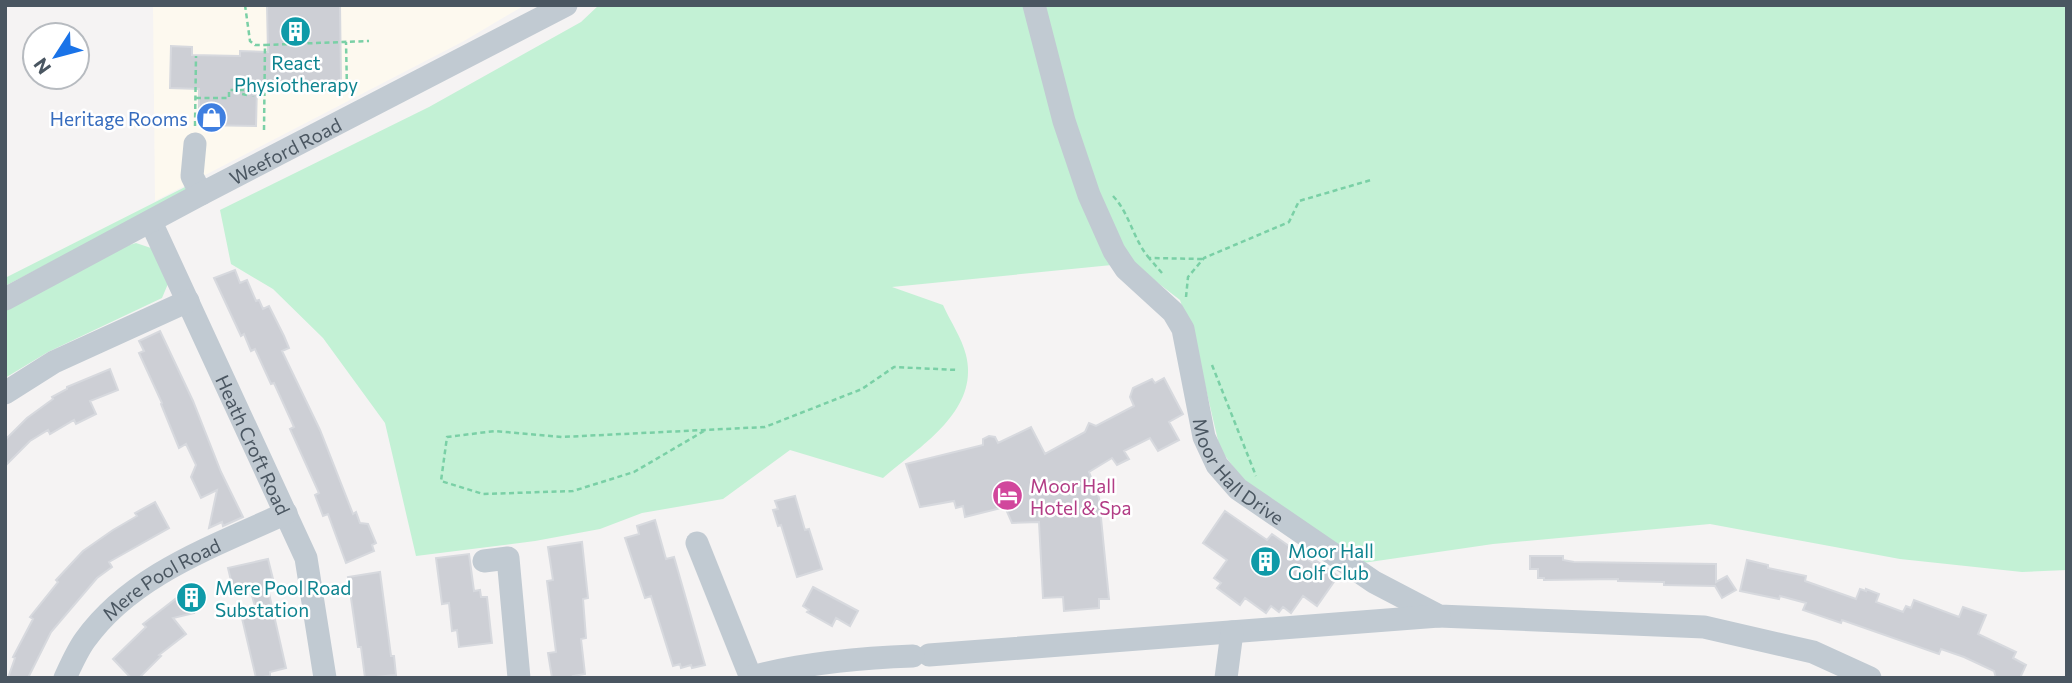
<svg xmlns="http://www.w3.org/2000/svg" width="2072" height="683" viewBox="0 0 2072 683" font-family="Commissioner,sans-serif">
  <rect width="100%" height="100%" fill="#f5f3f3"/>
  <path fill="#fdf9ef" d="M153,5h372l-61,36 -309,160z"/>
  <path fill="#c3f1d5" d="M599,5h1468v565l-45,2 -122,-13 -190,-35 -217,20 -137,20 -104,-72 -32,-43 -21,-90 -19,-59 -48,-37 -240,24 51,18c7,16 19,33 23,50 14,56 -47,92 -83,123l-93,-28 -67,49 -81,14 -42,16 -65,12 -119,15 -31,-133 -62,-85 -50,-49 -42,-25 -11,-54 209,-103 152,-85z
    M187,186l1,5 -183,95v-8z
    M136,243l15,5 19,31 -8,19 -114,54 -43,26v-69l121,-63z"/>
  <path fill="#cdcfd5" stroke="#d7d9de" stroke-width="2" d="M267,5h73l1,77 -84,4 -1,40 -57,-1v-36l-29,-1 1,-42 21,1v8l48,1v-5l28,1z
    M235,270l5,13 7,-3 9,21 3,-1 4,9 6,-3 15,30 5,12 -7,3 38,79 33,84 3,-2 4,11 8,1 8,19 -4,2 2,6 -28,12 -18,-49 -5,2 -8,-21 4,-2 -29,-64 4,-2 -20,-44 -3,1 -16,-35 -4,2 -7,-17 -3,2 -27,-58z
    M160,331l33,70 28,71 22,45 -20,9 -1,-4 -13,6 8,-38 -16,8 -10,-21 5,-12 -10,-21 -7,4 -18,-44 1,-1 -23,-50 5,-2 -5,-10z
    M110,369l8,21 -28,11 6,13 -20,10 -2,-4 -24,14 -2,-4 -18,11 -25,25v-26l22,-22 26,-19 -1,-2 15,-8v-2z
    M1164,378l19,36 -14,8 10,18 -21,11 -8,-13 -26,13 5,8 -12,6 -5,-7 -23,14 10,26 10,101h-10v9l-35,3 -1,-14 -20,1 -4,-76 -27,1 -7,-16 -40,10 -2,-11 -7,2 -2,-7 -34,6 -14,-43 77,-19v-6l6,-3 6,1 3,6 33,-16 14,27 40,-22 4,-9 7,3 38,-20 -4,-9 3,-9 19,-9 3,4z
    M795,496l10,34 4,-1 13,40 -25,8 -16,-52 -3,1 -5,-16 5,-1 -3,-8z
    M155,502l14,26 -60,34 3,5 -15,11 -46,54 -23,46h-20l7,-20 -2,-1 20,-38 -3,-2 28,-35 -2,-2 27,-29 30,-21 24,-14 -2,-3z
    M1225,511l42,29 5,-6 41,29 2,-3 23,16 -21,30 -14,-10 -12,17 -8,-6 -4,5 -8,-6 -5,7 -21,-15 -5,7 -23,-17 4,-5 -7,-5 13,-18 -24,-17z
    M655,520l11,39 8,-2 31,108 -13,3 -1,-3 -10,3 -1,-4 -7,2 -22,-70 -6,2 -20,-60 14,-4 -2,-8z
    M582,542l6,56 -5,1 3,39 -5,1 4,35 -12,2 1,2h-22l-4,-25 8,-1 -9,-71 6,-1 -5,-33z
    M469,554l5,37 6,-1 1,7h6l5,46 -33,4 -2,-17 -5,1 -3,-28 -7,1 -6,-46z
    M1530,556h33v4l11,2 142,2v18l11,-6 9,14 -14,8 -7,-12 -51,-1v-3l-46,-1v-2l-74,1v-2h-6v-9h-8z
    M268,559l7,28 -7,2 18,79 -16,4v4l-14,2 -15,-64 15,-4 -7,-25 -16,4 -5,-21z
    M1747,560l21,5v3l38,8 -1,5 51,18 4,-10 6,2v-2l13,5 -3,8 27,10 3,-6 5,2 3,-8 45,17 4,-10 23,8 -8,19 38,18 -3,6 13,7 -6,13h-24l-2,-7 -30,-14 -23,-8 -2,5 -97,-34 -1,3 -38,-13 3,-7 -26,-7 -1,3 -39,-8z
    M380,572l11,84h3l2,19 -31,3 -4,-31h-3l-10,-70z
    M813,587l45,24 -8,15 -14,-8 -4,8 -25,-14 2,-2 -6,-4z
    M198,590l3,13 -9,2 2,8 -21,5 13,16 -27,21 2,1 -22,22h-8l-18,-19 33,-32 -3,-3 40,-31z"/>
  <g fill="none" stroke-linecap="round" stroke-linejoin="round">
    <path stroke="#7ad0a6" stroke-width="2.5" stroke-dasharray="5 3.5" stroke-linecap="butt" d="M245,5l5,36 5,4h10
      M247,95l-5,-1v-8l11,1v10
      M196,98h33v-8h118l-1,-48
      M195,126l1,-70
      M264,130l1,-85 104,-4
      M1113,196c17,18 20,43 36,62
      M1162,273l-13,-15 54,1
      M1186,297l2,-20 16,-19 85,-36 10,-21 72,-21
      M1212,365l44,111
      M704,431l-70,41 -61,19 -90,3 -42,-13 6,-44 48,-6 67,6 203,-10 97,-38 32,-22 64,3"/>
    <g stroke="#c1cad2" stroke-width="23">
      <path id="s1" d="M1034,5l30,116 25,74 25,56 12,18 47,43 10,17 21,108 13,28 21,24 136,93 65,34 265,11 109,25 57,26"/>
      <path d="M195,144l-3,32 9,18"/>
      <path id="s2" d="M151,222l155,336 19,120"/>
      <path id="s3" d="M5,299l196,-105 365,-189"/>
      <path d="M5,393l49,-31 134,-61"/>
      <path d="M697,543l54,135"/>
      <path d="M484,561l24,-3 11,120"/>
      <path d="M929,655l510,-39"/>
      <path d="M751,677c53,-14 107,-19 162,-21"/>
      <path id="s4" d="M65,678c6,-13 12,-27 20,-38 47,-66 130,-94 201,-127"/>
      <path d="M1226,678l6,-46"/>
    </g>
  </g>
  <defs>
    <symbol id="building-disc" viewBox="-11 -11 22 22"><circle r="9.5" fill="#0f9aa8" stroke="#fff"/><path d="M-4-6H4V6H1V3H-1V6H-4ZM-2.5-4.3h1.7v1.8h-1.7ZM.8-4.3h1.7v1.8H.8ZM-2.5-1h1.7V.8h-1.7ZM.8-1h1.7V.8H.8Z" fill="#fff"/></symbol>
    <symbol id="shop-disc" viewBox="-11 -11 22 22"><circle r="9.5" fill="#3f7fe0" stroke="#fff"/><path d="M-5-2.5h2.3a2.7 3.5 0 0 1 5.4 0H5L5.5 6h-11ZM-1.5-2.5h3a1.5 2.3 0 0 0-3 0Z" fill="#fff"/></symbol>
    <symbol id="hotel-disc" viewBox="-11 -11 22 22"><circle r="9.5" fill="#d1479c" stroke="#fff"/><path d="M-6-4.5h1.5V1H6V5H4.5V3h-9V5H-6ZM-4 0a1.8 1.8 0 1 1 3.6 0ZM.5 0V-2.5h3Q6-2.5 6 0Z" fill="#fff"/></symbol>
  </defs>
  <g fill-rule="evenodd">
    <use href="#building-disc" x="278" y="14" width="35" height="35"/>
    <use href="#shop-disc" x="194" y="100" width="35" height="35"/>
    <use href="#hotel-disc" x="990" y="478" width="35" height="35"/>
    <use href="#building-disc" x="1248" y="544" width="35" height="35"/>
    <use href="#building-disc" x="174" y="580" width="35" height="35"/>
  </g>
  <g text-anchor="middle" dominant-baseline="central" stroke-width="5" stroke-linejoin="round" paint-order="stroke">
    <g font-size="19" fill="#0d838f" stroke="#fff" text-anchor="start">
      <text x="296" y="62" text-anchor="middle">React<tspan x="296" dy="22">Physiotherapy</tspan></text>
      <text x="1288" y="550">Moor Hall<tspan x="1288" dy="22">Golf Club</tspan></text>
      <text x="215" y="587">Mere Pool Road<tspan x="215" dy="22">Substation</tspan></text>
    </g>
    <g font-size="19" fill="#366cbe" stroke="#fff" text-anchor="end">
      <text x="188" y="118">Heritage Rooms</text>
    </g>
    <g font-size="19" fill="#4a5661" stroke="#fff">
      <text stroke="none"><textPath href="#s3" startOffset="317">Weeford Road</textPath></text>
      <text stroke="none"><textPath href="#s2" startOffset="245">Heath Croft Road</textPath></text>
      <text stroke="none"><textPath href="#s1" startOffset="523">Moor Hall Drive</textPath></text>
      <text stroke="none"><textPath href="#s4" startOffset="142">Mere Pool Road</textPath></text>
    </g>
    <g font-size="19" fill="#b23c85" stroke="#fff" text-anchor="start">
      <text x="1030" y="485">Moor Hall<tspan x="1030" dy="22">Hotel &amp; Spa</tspan></text>
    </g>
  </g>
  <rect width="2072" height="683" fill="none" stroke="#4a5661" stroke-width="14"/>
  <g transform="translate(56 56) rotate(234)"><circle r="33" fill="#ffffff" stroke="#b7bbc0" stroke-width="2"/>
  <path d="M0-5L12 26L0 18L-12 26Z" fill="#1a73e8"/>
  <text y="-10" font-size="19" font-weight="bold" text-anchor="middle" fill="#4a5661">N</text>
  </g>
</svg>
